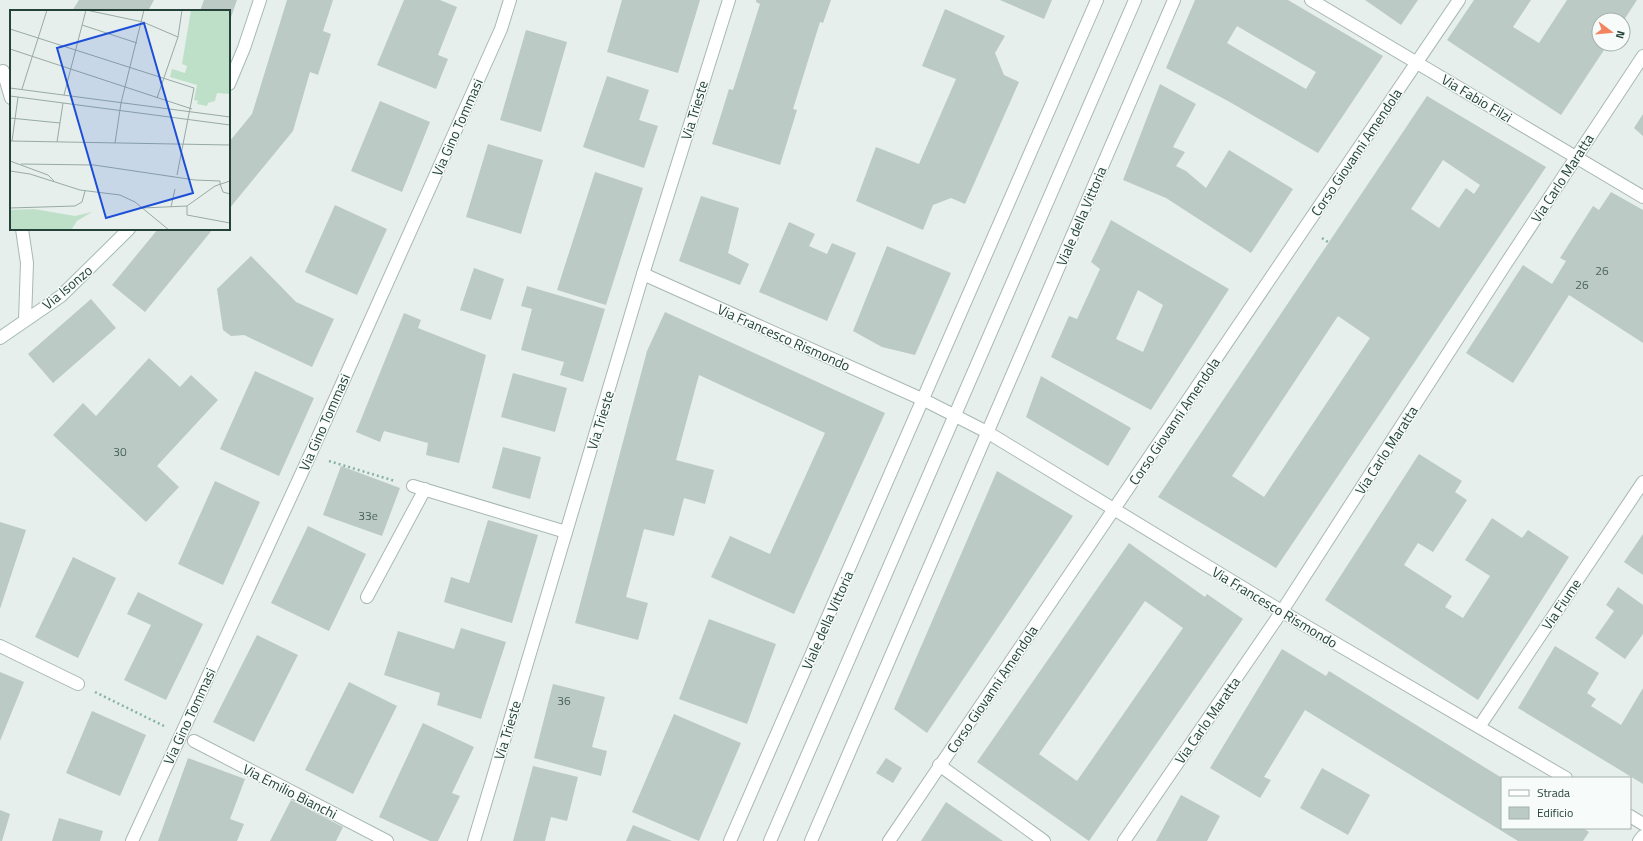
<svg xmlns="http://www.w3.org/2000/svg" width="1643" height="841" viewBox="0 0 1643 841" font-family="'Titillium Web',sans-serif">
  <rect width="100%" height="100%" fill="#e6efeb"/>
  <path fill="#bbcac4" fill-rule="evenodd" d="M79,0h75l-6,11h-76z
    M204,0h33l-8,23v-12h-29z
    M287,0h46l-10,31 8,3 -13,41 -8,-3 -17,59 -64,78v-67l23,-28z
    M404,0h36l17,7 -19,48 10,4 -12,30 -59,-24z
    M622,0h78l-22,73 -71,-21z
    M756,0h75l-8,23 -3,-1 -27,87 4,1 -17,55 -68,-21 17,-55 4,1 27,-86 -4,-2z
    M1000,0h52l-8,19z
    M1195,0h93l95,56 -65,97 -90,-52 -62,-33zM1237,26l79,46 -10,17 -79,-46z
    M1365,0h53l-17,25z
    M1474,0h57l-18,27 26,16 28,-43h70l-13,20h-25v24h9l-47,71 -114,-75z
    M945,9l60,27 -10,17 9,22 15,7 -54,122 -14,-6 -18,7 -10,25 -67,-29 20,-54 43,17 37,-85 -34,-13z
    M526,30l41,12 -26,90 -41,-12z
    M607,76l42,14 -10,30 19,6 -14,42 -61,-21z
    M1160,84l36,20 -23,43 12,5 -9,14 10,5 20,17 23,-38 64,39 -42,64 -85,-55 -43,-18z
    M1427,96l119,71 -270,401 -118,-71zM1443,160l37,25 -6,9 -8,-6 -27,40 -28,-19zM1338,316l32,22 -106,159 -32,-21z
    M380,101l50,21 -28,70 -51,-21z
    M1643,114v22l-9,-8z
    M488,144l55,16 -22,74 -55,-17z
    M595,172l48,16 -37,117 -49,-15z
    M1611,192l32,18v133l-74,-48 -56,88 -47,-30 57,-88 29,19 14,-23 -6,-3 33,-52 6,4z
    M701,196l38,12 -11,45 21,11 -9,21 -61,-24z
    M335,205l52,24 -30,66 -52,-23z
    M1111,220l118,69 -78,121 -100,-53 18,-41 8,3 23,-50 -9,-7zM1138,290l25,15 -20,47 -27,-13z
    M789,222l26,12 -6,12 18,8 5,-11 24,10 -29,68 -68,-29z
    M158,229h55l-68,83 -33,-27z
    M887,246l64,27 -36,82 -33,-8 -29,-16z
    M251,256l45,46 38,17 -22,48 -68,-32 -13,1 -8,-6 -6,-41z
    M474,268l30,11 -13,41 -31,-10z
    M527,286l78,23 -22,73 -23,-7 4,-13 -43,-12 11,-41 -11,-3z
    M91,299l25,29 -63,55 -25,-29z
    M665,312l220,101 -91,201 -83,-37 19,-41 40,18 55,-121 -126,-58 -23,85 38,10 -9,34 -21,-6 -10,38 -30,-7 -18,68 22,6 -10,37 -63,-17 72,-272z
    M404,313l17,7 -3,8 68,27 -27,108 -33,-8 2,-12 -44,-12 -4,11 -24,-10z
    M149,358l31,29 11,-12 27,25 -61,66 22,21 -33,35 -93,-87 30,-32 13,13z
    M255,371l59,27 -35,78 -59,-27z
    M513,373l54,15 -12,44 -54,-15z
    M1041,376l90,52 -23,38 -82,-49z
    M503,447l38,10 -11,42 -38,-11z
    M1419,454l43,27 -7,11 12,8 -34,52 -15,-9 -14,22 48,31 -7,11 18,11 27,-42 -25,-16 27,-42 30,20 6,-8 41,27 -91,143 -153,-100z
    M341,466l59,22 -18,48 -59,-21z
    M997,471l76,45 -146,217 -33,-24z
    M215,481l45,21 -37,83 -45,-21z
    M488,520l50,15 -26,88 -68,-21 7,-25 18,6z
    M0,522l26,8 -26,79z
    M308,526l58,28 -37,77 -58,-28z
    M1643,534v41l-19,-13z
    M1129,543l76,54 2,-3 36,25 -154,222 -112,-79zM1145,601l38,27 -106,153 -38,-27z
    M73,557l43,21 -38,80 -43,-21z
    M1618,587l25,18v29l-18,25 -30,-21 19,-27 -8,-6z
    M138,592l65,32 -37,76 -42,-20 27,-55 -24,-11z
    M709,619l67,25 -29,80 -68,-25z
    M461,628l45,14 -25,77 -44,-14 3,-12 -56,-18 14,-44 56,18z
    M257,635l41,20 -44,87 -41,-20z
    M1555,646l44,27 -12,20 9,6 -5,7 30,19 22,-37v96l-125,-76z
    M1282,649l44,27 3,-5 173,107v50h81l6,4 -6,9h-65l-213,-131 -41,67 7,3 -11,18 -50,-30z
    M0,672l24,10 -24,59z
    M349,682l48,24 -44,88 -48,-24z
    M553,684l52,13 -13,50 15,4 -6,25 -67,-18z
    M92,711l54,24 -26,61 -54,-23z
    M674,714l67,29 -42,98 -67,-29z
    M423,723l51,24 -22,46 8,3 -22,45h-8l-51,-24z
    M188,758l57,21 -15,40 14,5 -7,17h-79z
    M886,758l16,10 -9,15 -17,-10z
    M533,766l45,11 -11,44 -16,-4 -6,24h-32z
    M1322,768l48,27 -22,40 -48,-27z
    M1181,795l39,21 -13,25h-51z
    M291,800l52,27 -7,14h-66z
    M946,802l57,39h-82z
    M0,810l10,4 -8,27h-2z
    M59,818l44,13 -3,10h-48z
    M633,825l39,16h-46z"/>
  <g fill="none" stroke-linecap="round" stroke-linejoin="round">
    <defs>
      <path id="service" d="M3,71l8,27
        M22,229l5,34 -2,57
        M413,486l153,46
        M367,597l58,-108"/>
      <path id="pedestrian" d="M770,841l365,-841"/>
      <path id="minor" d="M1311,0l332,197
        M643,274l281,126 63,32 319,194 260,152
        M0,646l78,38
        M1479,727l164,-245
        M194,741l193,100
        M939,765l105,76
        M1630,816l13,8
        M132,841l178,-386 191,-426 9,-29
        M1124,841l158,-230 223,-346 138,-209
        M1639,841l4,-5"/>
      <path id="tertiary" d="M474,841l169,-567 86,-274
        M730,841l367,-841
        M811,841l363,-841
        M889,841l570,-841"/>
      <path id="secondary" d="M229,84l15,-36 16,-48
        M0,338l61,-42 68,-67"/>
    </defs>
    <use href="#service" stroke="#a8b8b2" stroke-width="14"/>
    <use href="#pedestrian" stroke="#a8b8b2" stroke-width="14"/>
    <use href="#minor" stroke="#a8b8b2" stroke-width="14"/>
    <use href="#tertiary" stroke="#a8b8b2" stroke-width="14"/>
    <use href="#secondary" stroke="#a4bbb3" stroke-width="14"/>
    <path stroke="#86b3a5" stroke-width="2.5" stroke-dasharray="2 3" stroke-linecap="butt" d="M1322,238l6,4
      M329,461l66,20
      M95,692l69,34"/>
    <use href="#service" stroke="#fff" stroke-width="12"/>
    <use href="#pedestrian" stroke="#fff" stroke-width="12"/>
    <use href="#minor" stroke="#fff" stroke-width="12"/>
    <use href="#tertiary" stroke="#fff" stroke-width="12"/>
    <use href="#secondary" stroke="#fff" stroke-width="12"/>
  </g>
  <g text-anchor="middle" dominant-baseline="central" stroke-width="3" stroke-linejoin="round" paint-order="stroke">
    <g font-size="12" fill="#4a645c">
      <text x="1602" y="270">26</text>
      <text x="1582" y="284">26</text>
      <text x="120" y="451">30</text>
      <text x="368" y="515">33e</text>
      <text x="564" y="700">36</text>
    </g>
    <g font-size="14" fill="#24423a" stroke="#f7fbf9">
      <text transform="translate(1477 98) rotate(31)">Via Fabio Filzi</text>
      <text transform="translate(694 110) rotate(-73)">Via Trieste</text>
      <text transform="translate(457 127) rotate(-66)">Via Gino Tommasi</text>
      <text transform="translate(1356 152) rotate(-56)">Corso Giovanni Amendola</text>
      <text transform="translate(1562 178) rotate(-57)">Via Carlo Maratta</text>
      <text transform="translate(1081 216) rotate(-67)">Viale della Vittoria</text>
      <text transform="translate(67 287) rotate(-40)">Via Isonzo</text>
      <text transform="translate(784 337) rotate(24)">Via Francesco Rismondo</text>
      <text transform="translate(600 420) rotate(-73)">Via Trieste</text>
      <text transform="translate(1174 421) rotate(-56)">Corso Giovanni Amendola</text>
      <text transform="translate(324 422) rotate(-66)">Via Gino Tommasi</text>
      <text transform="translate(1386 450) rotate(-57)">Via Carlo Maratta</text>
      <text transform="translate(1561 604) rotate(-56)">Via Fiume</text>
      <text transform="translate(1275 607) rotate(31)">Via Francesco Rismondo</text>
      <text transform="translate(827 620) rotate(-66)">Viale della Vittoria</text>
      <text transform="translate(992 689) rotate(-56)">Corso Giovanni Amendola</text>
      <text transform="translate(189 716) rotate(-65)">Via Gino Tommasi</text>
      <text transform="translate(1207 720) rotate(-55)">Via Carlo Maratta</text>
      <text transform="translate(507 730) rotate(-73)">Via Trieste</text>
      <text transform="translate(290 791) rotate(27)">Via Emilio Bianchi</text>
    </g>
  </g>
  <g transform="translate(10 10)">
    <rect width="220" height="220" fill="#e6efeb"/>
    <path d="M24,199l41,7 17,-4 -15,9 -6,9h-61v-20z" fill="#bfe0c8"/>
    <path d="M181,0h39v84l-13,-1 -2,8 -7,2 -1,3 -10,-2 1,-3 -4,-1 3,-15 -27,-8 2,-8 13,4 2,-7 -5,-2z" fill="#bfe0c8"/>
    <path fill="none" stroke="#98aaa4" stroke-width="1" d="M76,0l57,12 35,15M72,15l55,18M0,19l184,59 -17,87M0,39l182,60M0,78l220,29M12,79l25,-79M54,85l22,-85M0,86l220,29M147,88l21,-61 4,-27M0,108l50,5M0,131l220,4M2,131l6,-44M47,132l6,-39M105,133l6,-40 23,-93M0,151l38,14 6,6M11,154l73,1 101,15 25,1v3M0,161l20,3 50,16 40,5 15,7 34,28M210,174l3,8 7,2M177,196v9l43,8M161,197l4,-18M0,198l65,-2 7,-4 3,-11M132,198l45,-2 28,-20 15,-5"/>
    <path fill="#1d4ed8" fill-opacity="0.15" stroke="#1d4ed8" stroke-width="2" d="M134,13l49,170 -87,25 -49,-170z"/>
    <rect width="220" height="220" fill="none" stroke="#24423a" stroke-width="2"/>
  </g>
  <rect x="1501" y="777" width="130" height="52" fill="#f7fbf9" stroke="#a3b1ad"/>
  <rect x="1509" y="790" width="20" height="6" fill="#ffffff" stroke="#a3b1ad"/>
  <text x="1537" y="797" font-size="12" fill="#24423a">Strada</text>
  <rect x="1509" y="807" width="20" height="12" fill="#bbcac4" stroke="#a3b1ad"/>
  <text x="1537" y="817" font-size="12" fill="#24423a">Edificio</text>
  <g transform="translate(1611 32) rotate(106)"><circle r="19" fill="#f7fbf9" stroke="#a3b1ad"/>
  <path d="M0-3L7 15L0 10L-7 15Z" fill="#f4845f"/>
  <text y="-6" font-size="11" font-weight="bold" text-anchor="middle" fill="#24423a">N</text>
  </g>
</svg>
